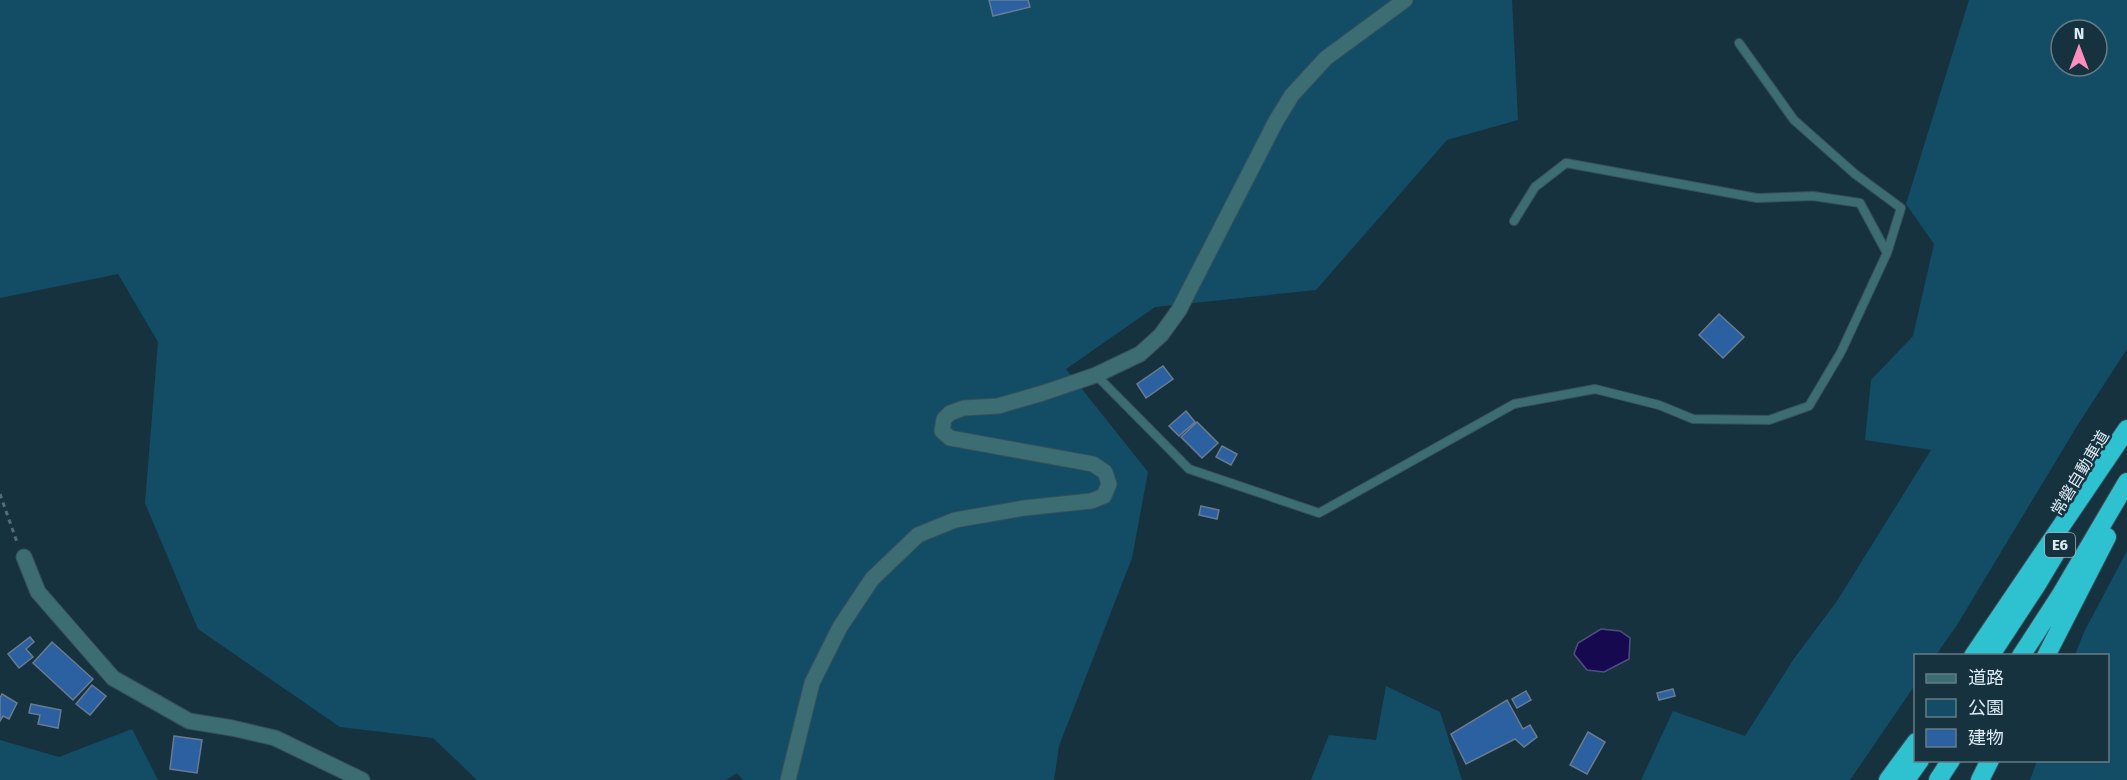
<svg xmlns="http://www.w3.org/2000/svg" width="2127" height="780" viewBox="0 0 2127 780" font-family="'Fira Sans','Noto Sans JP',sans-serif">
  <rect width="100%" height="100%" fill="#17323f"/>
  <path fill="#124d65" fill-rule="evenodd" d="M0,0h1512l6,120 -71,20 -131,150 -161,17 -89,62 82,103 -16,86 -73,188 -5,34h-311l-6,-7 -11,7h-249l-44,-42 -93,-11 -142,-98 -53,-126 13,-161 -40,-68 -118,24z
    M1969,0h158v349l-50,77 -120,199 -21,30 -20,1 -1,29 -65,95h-209l32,-69 72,25 48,-76 44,-59 94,-151 -66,-10 6,-60 42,-44 21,-92 -28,-40zM2061,30h36v36h-36z
    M2127,551v229h-97l7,-19 71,-1v-104l-33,-1 9,-23z
    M1386,686l54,26 22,68h-151l18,-45 47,5z
    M132,729l26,51h-158v-40l59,17z"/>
  <path fill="#160950" stroke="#514d81" stroke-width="1.5" d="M1601,629l19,2 10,7 -1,21 -25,13 -17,-2 -13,-16 4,-11z"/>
  <path fill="#2b60a1" stroke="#6a7b91" stroke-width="1.5" d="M989,0h39l2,7 -37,9z
    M1719,314l25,23 -21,21 -24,-23z
    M1163,366l10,13 -27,19 -9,-14z
    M1186,411l9,11 -16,14 -10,-10z
    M1197,422l21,21 -16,15 -21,-21z
    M1222,446l15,8 -6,11 -15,-8z
    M1201,506l18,4 -2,9 -18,-4z
    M30,637l4,5 -8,7 7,8 -14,11 -11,-14z
    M52,642l41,37 -20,21 -40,-37z
    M92,685l14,11 -16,19 -14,-11z
    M1673,689l2,7 -16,4 -2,-7z
    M1526,691l5,9 -14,8 -5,-9z
    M2,694l15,9 -8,16 -6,-3 -3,5v-23z
    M1507,700l16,29 7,-4 7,12 -13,10 -9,-8 -49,25 -15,-30z
    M31,704l30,6 -3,18 -20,-4 2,-9 -11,-2z
    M1588,732l17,10 -18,32 -17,-9z
    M174,736l28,4 -5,33 -27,-4z"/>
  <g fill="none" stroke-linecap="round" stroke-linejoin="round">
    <defs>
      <path id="service" d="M1514,221l21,-34 31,-24 191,35 56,-2 47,7 27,50
        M1096,375l93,94 130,44 195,-109 81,-15 64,16 34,14 76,1 40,-14 32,-54 46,-99 14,-45 -46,-34 -61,-54 -55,-77"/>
      <path id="minor" d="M24,557l14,35 75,86 76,43 43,7 43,10 87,42
        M788,780l24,-97 28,-56 32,-48 46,-44 37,-15 69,-12 67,-7 13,-5 5,-12 -4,-12 -12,-8 -143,-26 -8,-7 2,-12 6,-6 14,-5 34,-2 45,-13 53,-18 44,-21 21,-19 18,-25 97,-189 16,-26 34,-37 79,-58"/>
      <path id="motorway" d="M1973,656l154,-227
        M1990,656l46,-70 27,-45
        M2021,656l39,-60 67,-114
        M2046,656l61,-119
        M1888,780l28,-38
        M1906,780l14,-20
        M1938,780l13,-20
        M1980,780l10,-20"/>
    </defs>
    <use href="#service" stroke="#37505c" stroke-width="10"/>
    <use href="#minor" stroke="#37505c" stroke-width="17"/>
    <use href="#motorway" stroke="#37505c" stroke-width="20"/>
    <path stroke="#556c78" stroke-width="3" stroke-dasharray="4.5 4.5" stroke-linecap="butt" d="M0,494l18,51"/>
    <use href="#service" stroke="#3c6d73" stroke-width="8"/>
    <use href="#minor" stroke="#3c6d73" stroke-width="15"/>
    <use href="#motorway" stroke="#2ec2d1" stroke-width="18"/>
  </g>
  <g text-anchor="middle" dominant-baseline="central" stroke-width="5" stroke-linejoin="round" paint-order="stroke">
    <rect fill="#17323f" stroke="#a1b4be" stroke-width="1.5" x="2045" y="533" width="30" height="24" rx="4.5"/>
    <g font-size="15" font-weight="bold" fill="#dcebf4">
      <text x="2060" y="545">E6</text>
    </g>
    <g font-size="16" fill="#dcebf4" stroke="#17323f">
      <text transform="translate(2080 473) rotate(-59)">常磐自動車道</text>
    </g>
  </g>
  <rect x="1914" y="654" width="195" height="108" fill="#17323f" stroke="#667c87" stroke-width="1.5"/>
  <rect x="1926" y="674" width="30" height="9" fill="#3c6d73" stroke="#667c87" stroke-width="1.5"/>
  <text x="1968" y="684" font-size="18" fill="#dcebf4">道路</text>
  <rect x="1926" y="699" width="30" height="18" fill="#124d65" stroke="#667c87" stroke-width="1.5"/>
  <text x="1968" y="714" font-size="18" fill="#dcebf4">公園</text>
  <rect x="1926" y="729" width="30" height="18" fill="#2b60a1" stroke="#667c87" stroke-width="1.5"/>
  <text x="1968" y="744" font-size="18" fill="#dcebf4">建物</text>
  <g transform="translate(2079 48)"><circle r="28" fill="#17323f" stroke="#667c87" stroke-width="1.5"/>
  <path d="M0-4.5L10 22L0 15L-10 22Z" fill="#fe8ebe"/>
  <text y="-9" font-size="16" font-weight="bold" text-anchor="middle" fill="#dcebf4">N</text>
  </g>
</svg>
